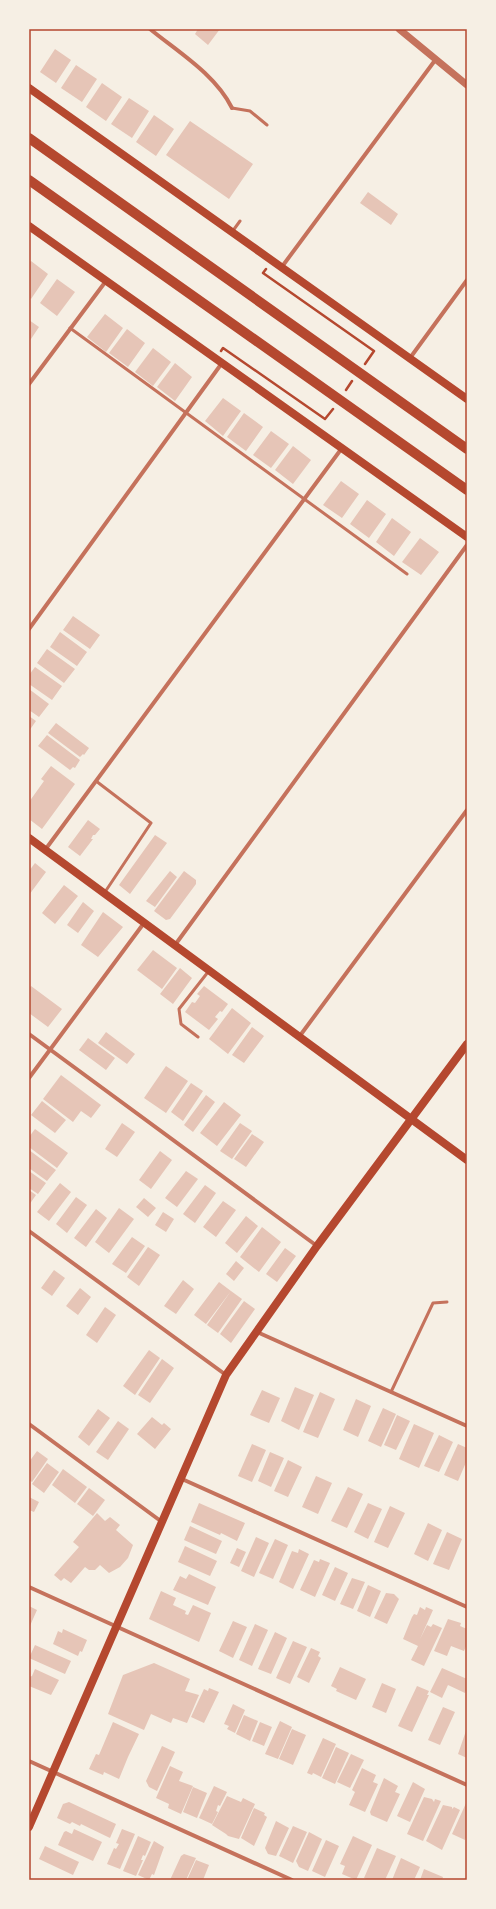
<svg xmlns="http://www.w3.org/2000/svg" width="496" height="1909" viewBox="0 0 496 1909" font-family="'Source Sans 3',sans-serif">
  <rect width="100%" height="100%" fill="#f6efe4"/>
  <path fill="#e6c5b7" d="M198,29h22l-12,16 -13,-11z
    M55,49l16,11 -15,23 -16,-11z
    M76,65l21,14 -15,23 -21,-14z
    M102,83l20,14 -16,24 -20,-14z
    M129,98l20,13 -17,27 -21,-14z
    M154,115l20,14 -18,27 -20,-14z
    M190,121l63,43 -24,35 -63,-44z
    M368,192l30,22 -7,11 -31,-22z
    M31,261l17,13 -17,25 -2,-2v-34z
    M57,279l18,13 -18,24 -17,-13z
    M105,314l18,14 -17,24 -19,-15z
    M29,320l10,7 -10,15z
    M127,329l18,14 -17,24 -19,-14z
    M153,348l18,14 -18,24 -18,-14z
    M175,363l17,14 -17,24 -18,-14z
    M223,398l18,13 -18,25 -18,-15z
    M244,413l19,14 -17,24 -19,-14z
    M271,431l18,13 -18,24 -18,-13z
    M293,446l18,14 -18,24 -18,-14z
    M341,481l18,13 -17,24 -19,-13z
    M367,500l19,14 -17,24 -19,-14z
    M392,518l19,14 -17,24 -18,-14z
    M420,538l19,14 -18,23 -19,-13z
    M73,616l27,19 -10,14 -27,-19z
    M60,632l27,20 -10,14 -27,-19z
    M47,649l28,20 -11,14 -27,-20z
    M35,667l27,19 -10,14 -23,-16v-9z
    M29,689l20,15 -10,13 -10,-7z
    M29,716l7,5 -7,10z
    M56,723l33,25 -5,7 -1,-1 -3,3 -32,-24z
    M47,735l33,25 -5,8 -2,-1 -3,3 -32,-24z
    M51,766l24,18 -33,45 -13,-10v-17l15,-21 -3,-2z
    M88,820l12,9 -5,6h-2l-2,4h2l-13,17 -12,-9z
    M155,835l12,8 -37,51 -11,-9z
    M35,863l11,9 -17,23v-24z
    M170,871l7,6 -22,30 -9,-6z
    M184,871l12,9v4l-26,35 -4,1 -12,-9z
    M64,885l14,11 -23,28 -13,-11z
    M83,902l11,9 -16,22 -11,-8z
    M103,912l20,15 -25,30 -17,-12z
    M153,950l24,18 -15,21 -25,-19z
    M180,968l12,10 -19,26 -13,-10z
    M31,986l31,23 -14,18 -19,-14v-24z
    M204,986l24,18 -6,8 -2,-1 -5,6 3,2 -9,11 -24,-18 7,-10 3,1 5,-7 -3,-2z
    M232,1008l19,15 -23,31 -19,-15z
    M252,1027l12,9 -20,27 -12,-8z
    M106,1032l29,22 -8,10 -29,-21z
    M88,1038l27,20 -9,12 -27,-20z
    M166,1066l22,15 -22,32 -22,-15z
    M61,1075l40,30 -10,13 -10,-7 -8,11 -30,-23z
    M191,1083l12,8 -20,30 -12,-9z
    M206,1095l9,7 -22,30 -9,-7z
    M42,1101l24,19 -11,13 -24,-18z
    M224,1102l17,13 -24,31 -17,-13z
    M122,1123l13,9 -18,25 -12,-8z
    M240,1123l12,8 -20,28 -12,-8z
    M35,1129l33,24 -11,15 -28,-21v-10z
    M252,1134l12,8 -18,25 -12,-8z
    M29,1150l27,20 -9,11 -18,-13z
    M160,1151l12,9 -21,29 -12,-9z
    M29,1171l17,12 -8,11 -9,-6z
    M186,1171l12,8 -21,28 -12,-9z
    M60,1183l11,9 -22,29 -12,-9z
    M205,1185l11,8 -21,30 -12,-9z
    M29,1190l7,5 -7,10z
    M76,1197l11,8 -20,28 -11,-9z
    M144,1198l12,10 -8,9 -12,-10z
    M223,1201l13,9 -20,27 -13,-10z
    M119,1208l15,11 -25,34 -14,-11z
    M96,1209l11,9 -21,29 -12,-9z
    M163,1212l11,7 -8,13 -11,-7z
    M246,1216l12,10 -21,27 -12,-10z
    M262,1227l19,15 -22,30 -19,-15z
    M132,1237l13,9 -19,27 -14,-9z
    M148,1247l12,8 -21,31 -12,-9z
    M285,1248l11,8 -19,26 -11,-8z
    M236,1261l8,7 -10,13 -8,-7z
    M54,1270l11,8 -13,18 -11,-8z
    M183,1280l11,9 -18,25 -12,-8z
    M219,1282l12,9 -25,33 -12,-9z
    M80,1288l11,9 -13,18 -12,-9z
    M231,1291l11,8 -24,34 -11,-8z
    M244,1301l11,8 -24,34 -11,-9z
    M105,1307l11,8 -19,28 -11,-8z
    M149,1350l11,8 -25,37 -12,-9z
    M162,1359l12,9 -24,35 -12,-8z
    M295,1387l19,8 -15,35 -18,-9z
    M262,1390l18,8 -11,25 -19,-8z
    M320,1392l15,7 -17,39 -15,-6z
    M356,1399l15,7 -13,31 -15,-7z
    M383,1408l13,6 -15,33 -13,-6z
    M98,1409l12,9 -21,28 -11,-9z
    M397,1415l13,6 -14,29 -12,-5z
    M152,1417l10,8 2,-2 7,6 -16,20 -18,-15z
    M118,1421l11,8 -21,31 -12,-8z
    M414,1424l20,9 -15,35 -20,-9z
    M439,1435l14,7 -14,30 -15,-6z
    M252,1444l14,6 -14,32 -14,-6z
    M458,1444l9,4v12l-9,21 -14,-6z
    M37,1451l11,8 -16,23 -3,-2v-18z
    M270,1452l14,6 -13,29 -13,-6z
    M288,1460l14,7 -14,30 -14,-6z
    M47,1463l12,9 -15,21 -12,-9z
    M63,1469l24,18 -12,16 -23,-18z
    M316,1476l16,7 -14,31 -16,-7z
    M348,1487l15,7 -16,34 -16,-7z
    M89,1488l16,12 -12,16 -16,-12z
    M29,1497l10,5 -5,10 -5,-2z
    M199,1503l46,20 -8,18 -16,-8 -1,2 -29,-13z
    M368,1503l14,6 -14,30 -14,-7z
    M390,1506l15,7 -17,35 -14,-6z
    M97,1513l8,8 5,-4 10,8 -4,5 17,15 -5,13 -8,9 -11,6 -9,-8 -5,5h-6l-4,-3 -14,16 -7,-5 -3,3 -7,-6 25,-28 -6,-5z
    M428,1523l14,7 -14,31 -14,-7z
    M190,1526l32,15 -6,13 -32,-14z
    M447,1532l15,7 -13,31 -16,-6z
    M256,1537l13,6 -15,34 -13,-6z
    M275,1539l13,6 -15,34 -14,-6z
    M185,1546l32,15 -7,15 -32,-14z
    M237,1548l9,4 -7,15 -9,-4z
    M299,1549l10,5 -16,35 -14,-7 13,-31 6,2z
    M320,1559l10,4 -15,34 -15,-7 14,-30 5,2z
    M335,1567l13,6 -13,28 -13,-6z
    M189,1574l27,13 -8,18 -35,-15 7,-14 6,3z
    M352,1578l13,4 -12,27 -13,-5z
    M368,1585l13,6 -11,26 -13,-6z
    M161,1591l15,7 -3,7 13,6 -1,3 3,1 5,-10 18,8 -12,29 -50,-23z
    M386,1593l8,1 5,5 -12,25 -13,-6z
    M29,1606l8,4 -8,18z
    M420,1607l5,3 1,-3 7,3 -13,29 7,-14 4,2 2,-3 9,4 -18,38 -13,-6 7,-14 -15,-7 9,-22 2,-3 3,1z
    M448,1619l13,4 -1,3 7,3v15l-3,7 -13,-5 -4,10 -13,-5z
    M233,1621l14,6 -14,31 -14,-7z
    M255,1624l13,6 -16,36 -13,-6z
    M63,1629l24,11 -5,12 -2,-1 -2,5 -25,-12 5,-13 4,2z
    M275,1632l12,6 -16,36 -13,-5z
    M293,1641l14,6 -17,37 -14,-6z
    M35,1645l36,16 -6,13 -36,-16z
    M311,1648l9,4 -2,4 3,2 -12,25 -12,-6z
    M154,1663l36,16 -5,12 14,4 -12,28 -14,-5 -2,5 -20,-9 -7,16 -36,-16 15,-39z
    M340,1667l26,12 -10,21 -20,-9 1,-2 -6,-3z
    M442,1668l25,11v9l-2,5 -17,-8 -6,13 -12,-6z
    M35,1669l24,11 -8,15 -22,-9v-9l3,-1z
    M382,1683l14,6 -10,24 -14,-6z
    M417,1686l12,5 -2,4h2l-17,37 -14,-6z
    M209,1688l10,4 -15,31 -13,-6 13,-28 4,2z
    M233,1704l12,6 -10,23 -8,-4 2,-3 -5,-2z
    M443,1707l12,5 -15,33 -12,-5z
    M244,1715l14,6 -8,20 -14,-7z
    M280,1721l12,6 -14,32 -13,-5z
    M113,1722l26,12 -11,23 -9,22 -15,-7 -1,3 -14,-6 7,-15 3,1z
    M260,1722l12,5 -8,19 -12,-5z
    M467,1728v30l-9,-4z
    M292,1729l14,6 -13,30 -14,-6z
    M323,1738l13,6 -15,33 -8,-4 -1,2 -5,-2z
    M162,1746l13,6 -18,39 -8,-4 -3,-6z
    M336,1747l13,6 -14,31 -13,-6z
    M351,1754l13,6 -14,28 -13,-6z
    M170,1766l13,6 -4,9 14,5 -12,28 -13,-6 1,-4 -13,-6z
    M362,1768l14,7 -3,7 5,2 -13,28 -16,-7 6,-13 -3,-2z
    M384,1778l14,8 -3,6 5,2 -13,28 -16,-7 -1,-3z
    M413,1782l12,7 -15,33 -13,-6z
    M214,1786l13,6 -7,14 -2,-1 -2,6 2,1 -6,12 -13,-6z
    M193,1787l14,6 -10,25 -14,-6z
    M227,1796l14,6 2,-4 12,6 -16,35 -11,-3 -2,-2 2,-4 -2,4 -14,-9z
    M424,1797l8,2 2,3 1,-3 6,2 -18,40 -16,-7z
    M467,1801v34l-2,5 -13,-6z
    M69,1802l47,22 -6,14 -29,-14 -1,2 -8,-4 -2,2 -13,-6 6,-14z
    M443,1805l9,2v2l2,-2 6,3 -18,40 -16,-9z
    M254,1808l11,5 -1,2 3,2 -13,29 -13,-8z
    M276,1821l13,7 -13,28 -8,-2 -3,-6z
    M293,1826l14,6 -14,31 -14,-7z
    M74,1829l28,13 -9,19 -35,-16 6,-13 2,-1 6,3z
    M122,1829l13,5 -15,35 -13,-5 7,-16 2,1 3,-5 -3,-1z
    M309,1832l13,7 -14,32 -9,-4 -3,-6z
    M138,1836l13,6 -6,14 -2,-1 -2,5h2l-7,16 -13,-5z
    M353,1836l19,9 -16,35 -14,-6 3,-8 -5,-2z
    M326,1840l13,6 -14,31 -13,-6z
    M154,1841l10,6 -10,28 -2,-1 -3,6 -11,-5z
    M45,1846l34,16 -6,13 -34,-16z
    M377,1848l19,8 -11,24h-16l-5,-2z
    M184,1854l12,4 -10,22h-16l11,-24z
    M401,1858l19,9 -6,13h-22z
    M196,1860l13,5 -6,15h-16z
    M424,1869l19,8 -1,3h-22z"/>
  <g fill="none" stroke-linecap="round" stroke-linejoin="round">
    <path stroke="#b5482f" stroke-width="2.5" d="M266,269l-3,4 111,78 -9,13
      M221,351l2,-3 102,71 8,-10
      M346,390l6,-9"/>
    <path stroke="#c5725c" stroke-width="3" d="M232,108l18,3 17,14
      M232,232l8,-11
      M70,328l337,246
      M96,781l55,42 -46,69
      M198,1037l-17,-13 -2,-15 29,-37
      M391,1392l42,-89 14,-1"/>
    <path stroke="#c5725c" stroke-width="4" d="M150,29c28,23 65,45 82,79
      M281,268l155,-209
      M410,358l57,-78
      M29,384l77,-103
      M29,629l193,-266
      M45,850l297,-402
      M175,945l292,-400
      M29,1034l288,212
      M299,1037l168,-227
      M29,1078l115,-155
      M29,1231l197,144
      M257,1332l210,94
      M29,1424l133,98
      M182,1479l285,128
      M29,1587l438,198
      M29,1761l263,119"/>
    <path stroke="#c5725c" stroke-width="7" d="M399,29l68,56"/>
    <path stroke="#b5482f" stroke-width="8" d="M29,88l438,311
      M29,226l438,311
      M29,838l438,322
      M29,1827l197,-452 91,-129 150,-202"/>
    <path stroke="#b5482f" stroke-width="10" d="M29,138l438,311
      M29,180l438,310"/>
  </g>
  <rect width="496" height="1909" fill="none" stroke="#f6efe4" stroke-width="60"/>
  <rect x="30" y="30" width="436" height="1849" fill="none" stroke="#b5482f" stroke-width="1.5"/>
</svg>
